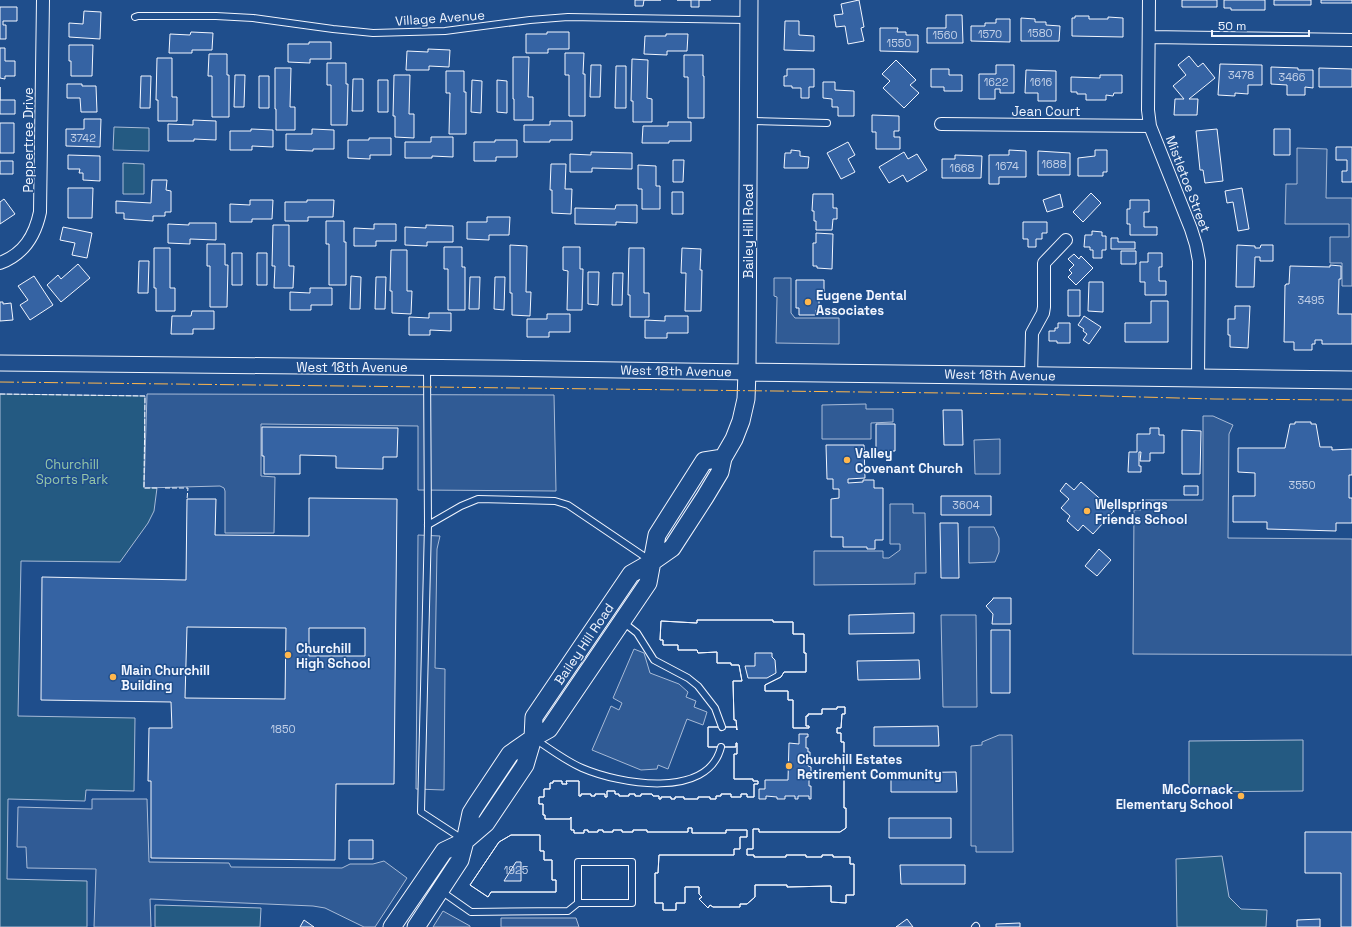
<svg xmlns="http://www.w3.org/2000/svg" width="1352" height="927" viewBox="0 0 1352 927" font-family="'Space Grotesk',sans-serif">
  <rect width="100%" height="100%" fill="#1f4e8c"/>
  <path fill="#245a82" stroke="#a8bbd7" d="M114,127l35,1v23l-36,-1z
    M123,163l21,1v30h-21z
    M0,394l145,2 -1,91 13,1 -3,23 -6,12 -28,39 -99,-1 -3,155 117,2 -1,73 -48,-1 -1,11 -77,-2 -1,80 80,2v46h-87z
    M1303,740v51l-114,1v-51z
    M1222,856l7,41 12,12 26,1 -1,17h-89l-1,-68z
    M155,905l106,3 -1,19h-105z"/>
  <path fill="#305b95" stroke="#a8bbd7" d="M1297,148l30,1 -1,49h26v88h-10v-23h-12v-26h19v-13h-64l1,-40h11z
    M774,278h17v35l4,5h44v26l-63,-1 1,-46 -3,-1z
    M147,394l407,1 2,96 -138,-1v-64l-157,-2v52l14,1 -1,56h-49v-42l-1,-3 -4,-2 -76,2z
    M866,404v5h27v13l-22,1v16h-49v-34z
    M1203,416h10l20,9 -4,9 -1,104 124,1v116l-219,-1 1,-144h7l4,-5v-5h58z
    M1000,439v35h-25l-1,-34z
    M890,504h23v9h12l1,60h-11v11l-101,1v-34h69v7h6l11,-8v-6h-10z
    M969,527h25l5,11v14l-4,10 -26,1z
    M418,535l22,1 -3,13 -2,119 10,1 -1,121 -28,-1z
    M941,615h35l1,92h-34z
    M634,649l10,4 6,20 29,11 9,8 -2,5 10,4 -2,6 13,5 -4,13 -16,-6 -19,50 -10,-4 -1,4 -16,1 -49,-20 19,-44 8,4 3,-7 -9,-5z
    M999,735h13l1,117h-37v-6h-5v-100l11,-1v-3z
    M92,799h55l2,63 80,1 2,4 111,1 8,-4h23l11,-3 23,17 -32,49h-11l-39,-19 -12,-2 -163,-7 1,28h-57l2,-58 -69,-1 -1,-21h-9l1,-40 74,2z
    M443,911l27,15v1h-37z
    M501,918h75l3,9h-78z"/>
  <path fill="#3563a3" stroke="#f2f6ff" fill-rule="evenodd" d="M635,0h26h-17l-1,6h-8z
    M677,0h34h-12v7h-8v-7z
    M859,0l5,27 -3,1 3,13 -16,3 -3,-18 -9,1 -2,-12 9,-1 -2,-10z
    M1182,0h35v7h-35z
    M1224,0h41v10h-34v-2h-7z
    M1274,0h37v5h-37z
    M1321,0h31v3h-31z
    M0,7h17v14h-14v4h3v14h-6z
    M84,11l17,1 -1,27 -31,-2v-14l14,1z
    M946,15h16l1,28h-36v-15h19z
    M1075,16h14v3h19v-2l15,1v19l-51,-1v-18h3z
    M1021,18l14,1v3h11v3l14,1 -1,15h-38z
    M996,19h14v23l-39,-1v-15h14v-3h11z
    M785,21h14v14l15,1v15l-30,-1z
    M880,28h18l-1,4h9v3h12v17l-38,-1z
    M191,32l22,1 -1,17h-20v3h-23l1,-19 20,1z
    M547,32h22v17h-21v4h-22v-19h21z
    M666,34h22l-1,17h-20v4l-23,-1 1,-18h21z
    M309,42h22v17h-21v4l-22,-1v-18h21z
    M69,45h24l-1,31h-21v-15h-2z
    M0,48h5v13h10v15h-10v3l-5,-1z
    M428,49l22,1 -1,17 -20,-1v4h-23l1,-19 21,1z
    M565,53h19l-1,21h2v42h-16v-41h-4z
    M209,54h18v21h2v42h-17v-41h-4z
    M684,55h19v21h1v42h-16v-41h-4z
    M1189,56l9,11 5,-4 12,15 -26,21h9l-1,16h-23l1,-16h9l-11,-13 13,-11 -8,-10z
    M513,57h16l-1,40h5v23h-19v-21h-1z
    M157,58h15v39h5v24h-19v-21h-2z
    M632,59l16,1 -1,38 5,1v23h-19v-21h-2z
    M896,60l20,20 -6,5 9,8 -15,15 -21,-20 7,-7 -8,-7z
    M327,63h19v21h2l-1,41h-16v-40h-4z
    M1220,64l42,1v20h-14v9l-13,-1v3l-17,-1z
    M591,65h10l-1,32h-10z
    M996,65h18v28h-14v-4h-5v10h-16v-25h17z
    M616,66h10v42h-11z
    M1271,67l27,1v2h15v18l-8,-1v8h-18v-10l-16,-1z
    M275,68h16l-1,39h5v23h-19v-21h-1z
    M1319,68l33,1v18h-33z
    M787,69h27v18h-5v11h-8v-10h-9v-2h-8v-10h3z
    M931,69h18v6h13v16h-18v-4h-13z
    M1026,70l30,1v30h-18v-8h-13z
    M446,71h18v21h2v42h-17l1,-41h-4z
    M235,75h10l-1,32h-10z
    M394,75h16l-1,39h5v24l-19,-1v-21h-2z
    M1100,75h22v18h-8l-1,3 -7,-1v5h-20v-6h-9v-2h-6v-15l29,1z
    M141,76h10l-1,32h-10z
    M259,76h10v32h-10z
    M353,79h10v32h-11z
    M378,80h10v32h-10z
    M472,80l10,1 -1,32 -10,-1z
    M497,80l10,1v32l-10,-1z
    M823,82h12v8l19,1v25h-16v-9h-6v-8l-9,-1z
    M67,84h15v2h14l1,26h-16l-1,-14h-13z
    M0,87v13h15v14h-15z
    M872,115l27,1v15h-5v6h6v12h-24v-17h-4z
    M84,119h17l-1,28 -34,-1v-17h18z
    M193,120l23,1v19l-22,-1v2h-26v-17l25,1z
    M550,121h22v19h-22v2h-26v-17h26z
    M668,122h23v19h-22v2h-27l1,-17h25z
    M0,123h14v30h-14z
    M251,129l22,1v17l-21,-1v4h-22v-19h21z
    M312,129l22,1v19h-21v2l-27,-1v-16h26z
    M1217,129l6,52 -18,2 -2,-13h-3l-4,-39z
    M1274,129h16v26h-16z
    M431,137h22v20l-21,-1v2h-27v-16h26z
    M369,138h22v17h-21v4l-22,-1v-18h21z
    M495,140h22v17h-21v4h-22v-19h21z
    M848,142l7,13 -7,4 7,13 -14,7 -14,-26z
    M1336,147h16v35h-10v-11h5v-11h-11z
    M791,150l9,1v5l9,1 -1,11h-24l1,-15h6z
    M1009,150l17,1v26h-27v7h-10v-29h20z
    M1095,150h12v22h-4v4h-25v-18l17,-2z
    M1038,151l32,2v22h-32z
    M591,152l41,1v16l-40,-1v4h-22v-18l21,1z
    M904,152l4,7 9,-5 10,16 -20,12 -4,-7 -14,8 -10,-16z
    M68,155l32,1v25l-17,-1v-7h-4l1,-4h-12z
    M955,155l27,1 -1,22h-39v-19h13z
    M673,160h11l-1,22h-10z
    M0,161h13v13h-13z
    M551,164h15l-1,25h7l-1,25 -19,-1v-23h-2z
    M638,165l18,1v20h4v23h-18v-20h-4z
    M152,180h15l-1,10 5,1v21h-6v4h-12v5l-29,-2v-6h-8v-12l35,2z
    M68,188h25l-1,30h-24z
    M1242,188l7,41 -11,2 -5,-29 -6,1 -2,-12z
    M672,192h11v22h-11z
    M1091,193l10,10 -18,19 -10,-10z
    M813,194h20v14h4v11h-4l-1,11h-16v-9h-2v-10h-2z
    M1060,194l3,13 -16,5 -4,-12z
    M4,199l11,15 -15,10v-22z
    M250,200h23l-1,19h-20v3h-22v-18l20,1z
    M307,200h27l-1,17h-25v4h-23v-19h22z
    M1130,200h19v12h-5v15h13v8h-27v-11h-3v-15h3z
    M616,205h21v18l-21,-1v3l-41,-1v-16l40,1z
    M487,217h23l-1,18h-20v5l-22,-1v-17h20z
    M326,221h18v21h2v43h-17v-41h-3z
    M1023,222h24v11h-5v6h-6v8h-8v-8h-5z
    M189,223h27v17l-26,-1v5l-22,-1v-19l21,1z
    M374,224h22v17h-20v5h-22v-18l20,1z
    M273,225h16v41h5l-1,22h-19l1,-22h-3z
    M426,225l27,1v16h-26v4l-22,-1v-18l21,1z
    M63,227l29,6 -5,25 -15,-3 3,-12 -15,-3z
    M1092,231l10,1v4h4v14h-4v8h-9v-8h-3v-3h-6l1,-12h7z
    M816,233l17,1 -1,35 -15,-1v-2h-4v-23h3z
    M1111,238h7v4h17v7h-24z
    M207,244h18v21h3l-1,42h-17v-41h-3z
    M510,245l17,1 -1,46h5l-1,24 -18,-1v-22h-2z
    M1237,245l18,1v2h5l1,-3h12v16h-13v-4h-5l-1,30h-18z
    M444,247h18v20h3v43h-17v-41h-4z
    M563,247h17v22h3l-1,41h-15l1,-39 -5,-1z
    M154,248h16v40h5v23h-19v-23h-2z
    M629,248h15v45h5v24h-19v-22h-2z
    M682,248l19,1 -1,21h2l-1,41h-16l1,-38h-5z
    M391,250h16v41h5l-1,23 -19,-1v-22h-2z
    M1121,251h15v13h-15z
    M232,253h10v32h-10z
    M257,253h10v32h-10z
    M1148,253h14v14h-3v14h7v14h-21v-13h-5v-20h8z
    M1074,254l5,5 2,-3 12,12 -17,17 -8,-8 4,-4 -3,-3 5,-5 -6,-6z
    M139,261h10l-1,32h-10z
    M78,264l12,14 -29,24 -14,-17 11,-10 3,4z
    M1330,265l11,1v13h-2l-1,35h14v30h-30v-4h-7v4h-3v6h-18v-8h-10l1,-57h1v-1h3l1,-18 40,1z
    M588,272h11l-1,33 -10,-1z
    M613,273h10l-1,32h-10z
    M34,276l19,29 -23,15 -10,-15 8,-5 -10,-14z
    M351,276l10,1 -1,32h-10z
    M376,277h10l-1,32h-10z
    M470,277h10l-1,32h-10z
    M495,277h10l-1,33 -10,-1z
    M796,280h28v15h-5v15h-3v5h-17v-7h-3z
    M1089,282h14v30l-15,-1z
    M310,288h22v17h-21v5h-21v-18l20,1z
    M1068,290h12v26h-12z
    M1151,301h17v41h-43v-19h26z
    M0,302h3v2l8,-1 2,17 -13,1z
    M1235,306h15l-2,42 -18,-1v-12h-2v-16h7z
    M192,311h22v18h-21v5h-22l1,-18h19z
    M429,313h22v18l-21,-1v5h-21v-18l20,1z
    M547,314h23v18h-21v5h-22v-18h20z
    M665,316h23v17h-21v5h-22v-18l20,1z
    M1084,316l17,11 -12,17 -6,-4 4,-6 -4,-3 1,-2 -6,-4z
    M1058,323h12v20h-13v-2h-8v-10h6v-3h3z
    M943,410h19l1,35h-19z
    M1295,422h16v2h5l4,23h12v3l20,-1v26h-3v23h3v25h-16v8l-69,-2v-7h-34v-26h22v-23l-17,-1v-24h47l5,-24h5z
    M876,424h19v27h-11v2l-8,1z
    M262,427l136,1 -1,29h-14v12l-47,-1v-12l-36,-1v19h-36v-18h-2z
    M1150,428h9v7h5v18h-14v8h-10l1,-9h-2v14h2v6h-13l1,-20h8v-18h13z
    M1182,430l19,1 -1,43h-18z
    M826,445h38l1,33 -17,1v4l15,-1v-2h11v8h9v52h-8v9h-8v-2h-24v-10h-12v-38l8,-1v-9h-6v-10h-6z
    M1081,482l33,29 -21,23 -10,-9 -5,6 -11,-10 3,-5 -9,-8 8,-9 -9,-8 6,-8 8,7z
    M1184,486h14v9h-14z
    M941,496h50v19h-50z
    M309,498l88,1 -3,285h-58l-1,76 -184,-2v-77h-3l1,-53h23l-1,-26 -130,-2 1,-123 144,3 1,-81h29l-1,36 94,1zM187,627l99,1 -1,71 -100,-1zM309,628h56v28h-56z
    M940,523h18l1,55h-18z
    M1099,549l12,11 -14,16 -12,-10z
    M993,598h18v26h-19l1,-10 -7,-8 7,-7z
    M914,613v20l-65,1v-19z
    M697,620h76v2h20v12h11v19h2v19h-22l-3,5 -16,8v6h23v9h5v28h16v-2h-3v-10h2v-2h14v-5h15v-2h8v7h-3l-1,14h-4v5h4v9h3v66h2v20l-6,4h-81v-3h-6v20h-6v6h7v2h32v-2h20v2h16v-2h11v2h17v7h4v31h-8v8l-15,-1v-16l-44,1v-2h-32v12l-8,7h-7v3h-27l-3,-2 -2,3 -9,-9 3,-2 -3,-3v-7h-14v16h-9v7h-13v-7h-8v-30h3l1,-18h75v-6h6v-12h7v-7h-21v3h-34v-5h-4v4h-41v-2h-14v2h-11v-2h-9v2h-10v-2h-5v2h-10v-2h-4v3h-10v-3h-3v-13l-1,2h-25v-4h-2v-11h-4v-7h5v-8h6v-6h3v-2h9v3h5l-1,-3h13v15h2v-2h10v2h4v-2h10v3h2v-6h8v3h4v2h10v-2h6v2h6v-2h11l1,2h6v3h2v-2h10v2h4v-2h9v2h14v-2h12v2h6v-3h5v-2h10v3h10v-3h6v3h7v-13h4v-3h-5v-2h-19v-25h3v-11h-1v4h-28v-20h28l1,3 -1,-10h-2l-1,-39h9l-3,-16h-8v-2h-14v-11l-19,1 -1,-3h-19v-5h-15v-5h-3l1,-19 36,2zM755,653h17v4l3,3 1,13 -9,5h-19l-3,-12h10zM799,734h9v3h-2v11h2v4h2v4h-2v10l3,1v8h-2v11h2v13h-2v-3h-11v3h-3v-3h-10v3h-8v-2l-11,-1v3h-7v-10h6v-9h23l1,-37 10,1z
    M697,620h76v2h20v12h11v19h2v19h-22l-3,5 -16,8v6h23v9h5v28h16v-2h-3v-10h2v-2h14v-5h15v-2h8v7h-3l-1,14h-4v5h4v9h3v66h2v20l-6,4h-81v-3h-6v20h-6v6h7v2h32v-2h20v2h16v-2h11v2h17v7h4v31h-8v8l-15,-1v-16l-44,1v-2h-32v12l-8,7h-7v3h-27l-3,-2 -2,3 -9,-9 3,-2 -3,-3v-7h-14v16h-9v7h-13v-7h-8v-30h3l1,-18h75v-6h6v-12h7v-7h-21v3h-34v-5h-4v4h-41v-2h-14v2h-11v-2h-9v2h-10v-2h-5v2h-10v-2h-4v3h-10v-3h-3v-13l-1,2h-25v-4h-2v-11h-4v-7h5v-8h6v-6h3v-2h9v3h5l-1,-3h13v15h2v-2h10v2h4v-2h10v3h2v-6h8v3h4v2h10v-2h6v2h6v-2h11l1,2h6v3h2v-2h10v2h4v-2h9v2h14v-2h12v2h6v-3h5v-2h10v3h10v-3h6v3h7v-13h4v-3h-5v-2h-19v-25h3v-11h-1v4h-28v-20h28l1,3 -1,-10h-2l-1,-39h9l-3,-16h-8v-2h-14v-11l-19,1 -1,-3h-19v-5h-15v-5h-3l1,-19 36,2z
    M991,630h19v63h-19z
    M919,660l1,19 -62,1 -1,-19z
    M938,726l1,20h-65v-19z
    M956,772l1,20h-66v-19z
    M889,818h62v20h-62z
    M1305,832h47v95h-11v-54h-36z
    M511,835h29v16h4v9h8v20h4v12h-65l-3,5 -18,-12 29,-43zM516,862h5v19h-17z
    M511,835h29v16h4v9h8v20h4v12h-65l-3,5 -18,-12 29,-43z
    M349,840h24v19h-24z
    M900,865h65v19h-64z
    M907,919l6,8h-17z
    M1320,919v8h-23v-7z
    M304,920l10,7h-14z
    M1020,923v4h-24v-3z"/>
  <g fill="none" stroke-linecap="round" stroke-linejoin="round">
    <defs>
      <path id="service" d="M135,17l3,-1h78l37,2 80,11 40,4 72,-2 85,-11 38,-3 179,3
        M750,121l77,2
        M427,368l1,157 -7,287 43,28
        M428,525l33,-19 17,-7 77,2 13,4 83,56
        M623,622l14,11 17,27 34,18 10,8 17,22 7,19
        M535,739c15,10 31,22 47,29 37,16 126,32 139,-21
        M441,891l30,21 97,-1 10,-8h54v-41h-54v41
        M975,927l1,-1"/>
      <path id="minor" d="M1149,0l-1,110 2,16 41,103 5,16 3,16 -1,117
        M1149,37l203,3
        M941,124l209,2
        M0,263c24,-9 35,-27 40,-51l3,-212
        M1031,376l1,-43 11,-20 1,-6v-44l22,-23"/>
      <path id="tertiary" d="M0,363l487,5 260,4"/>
      <path id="secondary" d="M747,372l605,8
        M392,927l52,-76 21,-10 21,-18 39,-58 8,-27 1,-21 97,-143 21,-12 20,-14 33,-51 15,-25 3,-14 11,-19 7,-18 5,-22 1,-27 2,-372
        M416,927l44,-67 5,-19 6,-28 5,-8 34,-51 23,-16 16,-9 99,-146 9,-48 47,-74 19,-3"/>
    </defs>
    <use href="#service" stroke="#f2f6ff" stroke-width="8"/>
    <use href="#minor" stroke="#f2f6ff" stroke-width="14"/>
    <use href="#tertiary" stroke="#f2f6ff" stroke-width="17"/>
    <use href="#secondary" stroke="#f2f6ff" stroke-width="19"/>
    <use href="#service" stroke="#1f4e8c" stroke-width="6"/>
    <use href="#minor" stroke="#1f4e8c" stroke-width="12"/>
    <use href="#tertiary" stroke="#1f4e8c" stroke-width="15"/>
    <use href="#secondary" stroke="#1f4e8c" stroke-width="17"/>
    <path stroke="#f2f6ff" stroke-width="1" stroke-dasharray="5 2" stroke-linecap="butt" d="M0,394l145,2 -1,92h13
      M165,488h23l-1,11"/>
    <path stroke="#ffb74d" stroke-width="1" stroke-dasharray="14 3 2 3" stroke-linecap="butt" d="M0,382l1033,12 181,5 138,1"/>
  </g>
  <g fill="#ffb74d" stroke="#1f4e8c" stroke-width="1.5">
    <circle cx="808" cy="302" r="4"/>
    <circle cx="847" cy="460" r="4"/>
    <circle cx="1087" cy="511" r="4"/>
    <circle cx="288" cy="655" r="4"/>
    <circle cx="113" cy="677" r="4"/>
    <circle cx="789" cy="766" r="4"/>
    <circle cx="1241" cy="796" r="4"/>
  </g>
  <g text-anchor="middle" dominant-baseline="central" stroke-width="3" stroke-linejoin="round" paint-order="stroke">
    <g font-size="11" fill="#c3d1e8">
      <text x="1040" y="33">1580</text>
      <text x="990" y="34">1570</text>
      <text x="945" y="35">1560</text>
      <text x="899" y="43">1550</text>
      <text x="1241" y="75">3478</text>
      <text x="1292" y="77">3466</text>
      <text x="996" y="82">1622</text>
      <text x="1041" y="82">1616</text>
      <text x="83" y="138">3742</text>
      <text x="1054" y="164">1688</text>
      <text x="1007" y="166">1674</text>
      <text x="962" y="168">1668</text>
      <text x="1311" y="300">3495</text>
      <text x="1302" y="485">3550</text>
      <text x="966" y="505">3604</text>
      <text x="283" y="729">1850</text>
      <text x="516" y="870">1925</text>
    </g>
    <g font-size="13" fill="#f2f6ff" stroke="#1f4e8c">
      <text transform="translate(440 18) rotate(-4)">Village Avenue</text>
      <text x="1046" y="111">Jean Court</text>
      <text transform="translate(28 140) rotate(-90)">Peppertree Drive</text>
      <text transform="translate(1188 184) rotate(69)">Mistletoe Street</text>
      <text transform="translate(748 231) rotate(-90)">Bailey Hill Road</text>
      <text x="352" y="367">West 18th Avenue</text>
      <text transform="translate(676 371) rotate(1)">West 18th Avenue</text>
      <text transform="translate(1000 375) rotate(1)">West 18th Avenue</text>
      <text transform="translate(584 644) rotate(-56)">Bailey Hill Road</text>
    </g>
    <g font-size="13" font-weight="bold" fill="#f2f6ff" stroke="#1f4e8c" text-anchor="start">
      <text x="816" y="295">Eugene Dental<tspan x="816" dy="15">Associates</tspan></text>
      <text x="855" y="453">Valley<tspan x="855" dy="15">Covenant Church</tspan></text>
      <text x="1095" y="504">Wellsprings<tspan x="1095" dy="15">Friends School</tspan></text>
      <text x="296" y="648">Churchill<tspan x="296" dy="15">High School</tspan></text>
      <text x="121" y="670">Main Churchill<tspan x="121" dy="15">Building</tspan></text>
      <text x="797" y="759">Churchill Estates<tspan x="797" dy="15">Retirement Community</tspan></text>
      <text x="1233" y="789" text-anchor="end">McCornack<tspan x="1233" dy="15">Elementary School</tspan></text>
    </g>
    <g font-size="13" fill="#97c8a6" stroke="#1f4e8c">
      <text x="72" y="464">Churchill<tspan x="72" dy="15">Sports Park</tspan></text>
    </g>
  </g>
  <path d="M1212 30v6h97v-6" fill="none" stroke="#f2f6ff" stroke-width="2"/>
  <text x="1218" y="30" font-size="12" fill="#f2f6ff" stroke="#1f4e8c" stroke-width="3" paint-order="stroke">50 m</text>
</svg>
